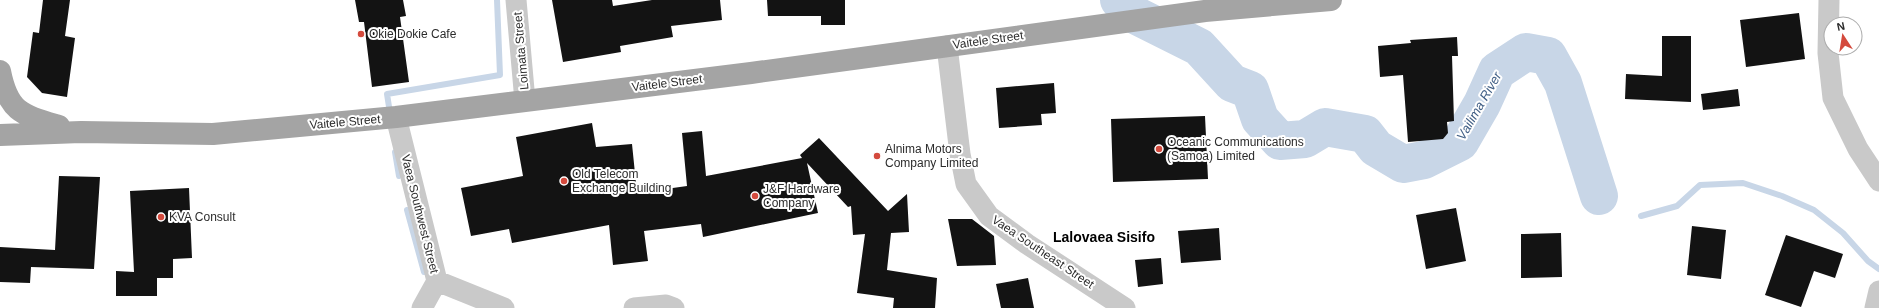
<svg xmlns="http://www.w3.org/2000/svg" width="1879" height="308" viewBox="0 0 1879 308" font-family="Helvetica,sans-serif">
  <rect width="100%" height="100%" fill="#fff"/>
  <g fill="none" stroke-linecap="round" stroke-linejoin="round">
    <path stroke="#c8d6e7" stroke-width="6" d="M390,113l-3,-19 113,-19 -3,-75
      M395,152l4,24
      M407,210l17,62
      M1641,216l36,-10 23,-21 43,-2 39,13 32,14 29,23 25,28 11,8"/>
    <path stroke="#c8d6e7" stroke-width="38" d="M1119,0l12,13 68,34 33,36 18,7 10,29 20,22 25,-2 20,-12 40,7 11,14 27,16 21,-4 36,-18 22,-38 15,-33 29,-19 22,4 15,27 36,113"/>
  </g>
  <path fill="#131313" d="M43,0h27l-5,36 10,2 -8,59 -25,-4 -15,-16 6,-45 6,1z
    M355,0h48l3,16 -6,1 9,65 -37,5 -8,-65h-5z
    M552,0h60l1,6 39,-6h68l2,20 -51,6 2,11 -53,9 1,6 -58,10z
    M767,0h78v25h-24v-9h-53z
    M1799,13l6,46 -59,8 -6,-47z
    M1662,36h29v66l-66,-3 1,-25 36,2z
    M1457,37l1,19h-6l2,65 -7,1 1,11 -5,6 -35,3 -5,-67 -23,2 -2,-31 33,-3 -1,-3z
    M1054,83l2,30 -15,1 1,11 -43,3 -3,-40z
    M1738,89l2,17 -37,4 -2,-16z
    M1205,116l3,63 -95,3 -2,-63z
    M592,123l4,24 36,-3 5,49 50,-7 -5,-53 20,-2 4,45 96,-18 -2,-3 19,-17 69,73 19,-17 2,38 -18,1 -4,37 50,8 -2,30h-42l1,-10 -37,-5 8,-59 -12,1 -2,-29 -3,1 -41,-44 11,50 -115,24 -2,-13 -57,7 4,30 -35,4 -4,-40 -97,18 -3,-14 -38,7 -10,-48 62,-12 -7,-39z
    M59,176l41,1 -6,92 -63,-2 -1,16 -30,-1v-35l55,3z
    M189,188l3,70 -19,1v19h-16v18h-41v-25l18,1 -4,-81z
    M1456,208l10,53 -40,8 -10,-54z
    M948,219h24l22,17 2,29 -39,1z
    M1692,226l34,4 -5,49 -34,-4z
    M1219,228l2,32 -40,3 -3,-32z
    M1561,233l1,44 -41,1v-44z
    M1786,235l57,19 -8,24 -21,-7 -13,36 -36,-12z
    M1161,258l2,26 -25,3 -3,-27z
    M1028,278l6,30h-33l-5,-24z"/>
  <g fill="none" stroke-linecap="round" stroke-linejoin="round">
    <path stroke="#c9c9c9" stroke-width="21" d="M516,0l9,101
      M1829,0l-1,53 5,45 25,51 21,32
      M947,46l13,108 6,30 23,32 38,28 98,64
      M396,117l41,164 -15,27
      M437,281l67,27
      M634,308l32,-3 8,3
      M1875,308l4,-17"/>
    <path stroke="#a4a4a4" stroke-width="22" d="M0,71c8,41 22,44 59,55
      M0,135l81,-3 132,2 183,-17 355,-44 454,-62 126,-11"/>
  </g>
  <g fill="#d44a3d" stroke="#fff" stroke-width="1.5">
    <circle cx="361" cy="34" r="4"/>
    <circle cx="1159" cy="149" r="4"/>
    <circle cx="877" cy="156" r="4"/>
    <circle cx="564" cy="181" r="4"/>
    <circle cx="755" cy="196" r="4"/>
    <circle cx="161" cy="217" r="4"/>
  </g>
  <g text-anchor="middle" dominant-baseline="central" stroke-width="4" stroke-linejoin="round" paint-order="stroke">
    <g font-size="12" fill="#2c2c2c" stroke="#fff" text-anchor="start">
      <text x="369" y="34">Okie Dokie Cafe</text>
      <text x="1167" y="142">Oceanic Communications<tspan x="1167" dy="14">(Samoa) Limited</tspan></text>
      <text x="885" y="149">Alnima Motors<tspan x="885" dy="14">Company Limited</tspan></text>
      <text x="572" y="174">Old Telecom<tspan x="572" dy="14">Exchange Building</tspan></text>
      <text x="763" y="189">J&amp;F Hardware<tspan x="763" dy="14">Company</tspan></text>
      <text x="169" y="217">KVA Consult</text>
    </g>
    <g font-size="12" fill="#2c2c2c" stroke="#fff">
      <text transform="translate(988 40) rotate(-8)">Vaitele Street</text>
      <text transform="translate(521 51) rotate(-95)">Loimata Street</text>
      <text transform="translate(667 83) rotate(-7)">Vaitele Street</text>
      <text transform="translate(345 122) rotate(-5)">Vaitele Street</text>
      <text transform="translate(420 214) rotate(76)">Vaea Southwest Street</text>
      <text transform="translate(1043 252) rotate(34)">Vaea Southeast Street</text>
    </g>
    <g font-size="13" font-style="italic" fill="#426086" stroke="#fff">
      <text transform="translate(1479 106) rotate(-60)">Vailima River</text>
    </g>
    <g font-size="14" font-weight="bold" fill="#000" stroke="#fff">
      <text x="1104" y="237">Lalovaea Sisifo</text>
    </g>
  </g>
  <g transform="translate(1843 36) rotate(348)"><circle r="19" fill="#ffffff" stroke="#ababab"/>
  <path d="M0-3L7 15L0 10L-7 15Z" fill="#d44a3d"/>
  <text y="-6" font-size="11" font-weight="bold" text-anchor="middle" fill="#2c2c2c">N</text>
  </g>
</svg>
